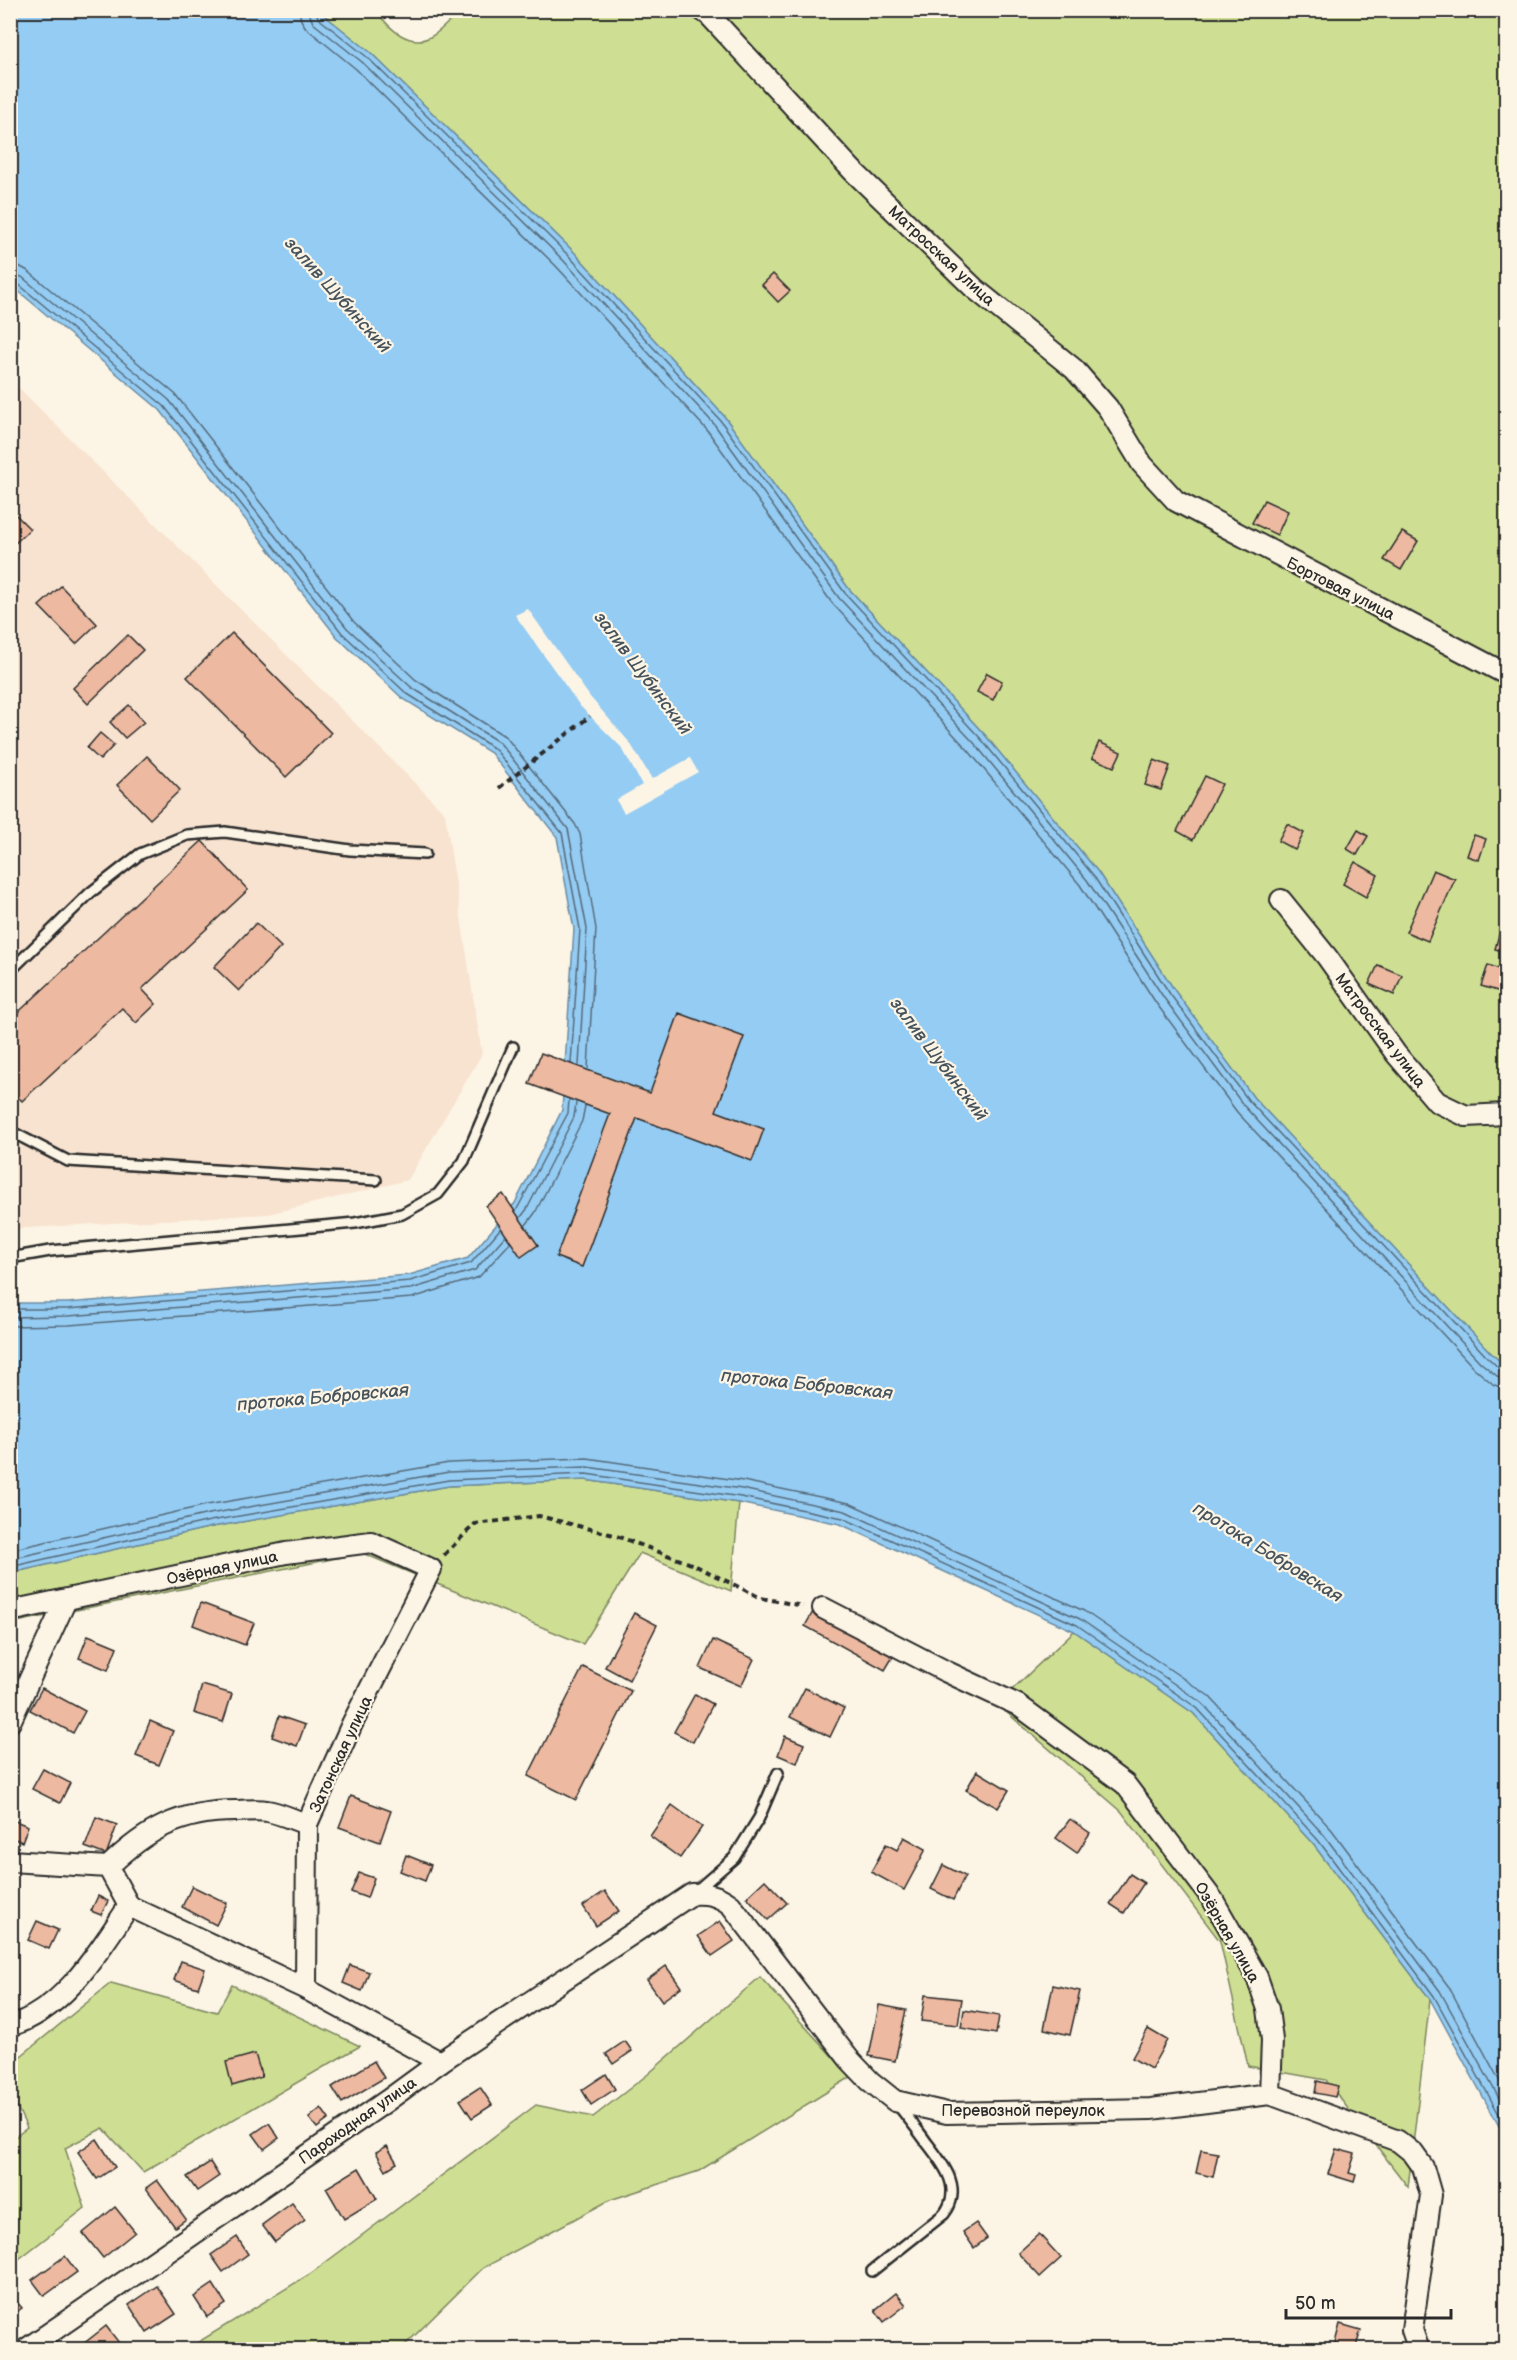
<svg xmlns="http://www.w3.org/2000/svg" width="1517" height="2360" viewBox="0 0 1517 2360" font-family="'Balsamiq Sans',sans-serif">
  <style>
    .built { fill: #f8e3d0 }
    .green { fill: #cedf93; stroke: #7c855f; stroke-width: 1.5 }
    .water { fill: #95ccf3; stroke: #6b8ca3; stroke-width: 1.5 }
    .pier { fill: #fcf5e5 }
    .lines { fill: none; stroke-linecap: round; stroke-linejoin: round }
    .shore { stroke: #556b7b; stroke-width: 1.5 }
    .building { fill: #edb9a0; stroke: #2b2b2b; stroke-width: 1.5 }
    .service-casing { stroke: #2b2b2b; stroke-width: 14 }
    .minor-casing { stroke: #2b2b2b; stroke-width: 24 }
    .path { stroke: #2b2b2b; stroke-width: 4; stroke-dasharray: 6 4.5; stroke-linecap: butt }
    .service { stroke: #fcf5e5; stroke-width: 9 }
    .minor { stroke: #fcf5e5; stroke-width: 20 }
    .labels { text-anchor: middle; stroke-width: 4.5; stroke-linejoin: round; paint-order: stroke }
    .street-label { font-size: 16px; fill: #2b2b2b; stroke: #fcf5e5 }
    .water-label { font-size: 18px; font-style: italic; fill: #46535d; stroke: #fcf5e5 }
  </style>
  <rect width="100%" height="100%" fill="#fcf5e5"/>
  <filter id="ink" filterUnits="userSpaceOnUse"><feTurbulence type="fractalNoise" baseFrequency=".0167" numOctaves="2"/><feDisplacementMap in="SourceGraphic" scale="12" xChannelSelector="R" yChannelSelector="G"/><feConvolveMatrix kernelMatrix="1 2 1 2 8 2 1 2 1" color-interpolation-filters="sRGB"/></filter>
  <g filter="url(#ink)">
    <path class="built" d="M10 379 445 813 482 1054 408 1180 269 1214 11 1229Z"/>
    <g class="green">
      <path d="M461 10 1506 11V1367L1490 1352 1254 1098 1175 991 1098 872 985 735 849 589 724 416 573 251 370 52 319 11H377C388 28 410 49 432 36 442 30 451 19 461 10Z"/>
      <path d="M585 1480 739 1503 731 1591 640 1553 583 1644 362 1553 11 1623V1573L212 1527 449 1486Z"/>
      <path d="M1074 1631 1193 1713 1313 1844 1430 1999 1408 2187 1326 2080 1248 2066 1220 1941 1121 1811 997 1704Z"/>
      <path d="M760 1977 851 2077 699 2171 610 2200 483 2268 401 2349H187L310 2274 536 2105 593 2117 647 2075Z"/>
      <path d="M111 1983 217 2012 232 1985 360 2046 143 2172 103 2128 65 2148 85 2208 11 2265V2140L27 2128 11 2094V2064Z"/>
    </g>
    <path class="water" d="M11 11H319L370 52 573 251 724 416 849 589 985 735 1098 872 1175 991 1254 1098 1490 1352 1506 1367V2139L1430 1999 1313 1844 1193 1713 1074 1631 840 1524 739 1503 585 1480 449 1486 212 1527 11 1573V1303H67L409 1275 468 1258 515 1203 562 1110 574 929 557 837 491 753 402 698 337 637 160 410 11 285Z"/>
    <path class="pier" d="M528 609 590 697 630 743 652 779 690 758 698 772 624 813 616 800 642 785 622 748 580 706 515 615Z"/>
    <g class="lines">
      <g class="shore">
        <path d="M299 10 301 20 306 28 356 69 556 266 707 430 832 603 968 750 1080 885 1156 1003 1237 1112 1474 1368 1494 1385 1506 1388"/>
        <path d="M308 10 313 23 362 62 563 260 714 424 839 598 975 744 1087 880 1164 998 1244 1106 1480 1362 1497 1376 1506 1379"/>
        <path d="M316 10 318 18 367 57 568 255 720 420 845 593 981 739 1093 875 1170 994 1249 1101 1486 1356 1501 1370 1506 1371"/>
        <path d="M10 265 19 266 28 271 175 394 354 622 416 680 506 737 575 824 580 834 596 929 588 1068"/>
        <path d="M10 274 22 277 169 400 347 628 411 687 500 743 568 829 587 929 579 1065"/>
        <path d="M10 282 17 283 164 406 342 633 406 693 495 749 562 833 580 929 571 1063"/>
        <path d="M516 1211 568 1113 569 1100"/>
        <path d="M521 1217 527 1209 574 1117 576 1103"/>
        <path d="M526 1225 535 1213 582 1121 585 1106"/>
        <path d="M10 1309H67L410 1281 471 1263 500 1229"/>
        <path d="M10 1317 68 1316 411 1289 475 1270 505 1236"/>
        <path d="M10 1326 69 1325 412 1298 479 1277 510 1243"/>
        <path d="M10 1550 207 1505 449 1463 587 1458 743 1481 849 1503 1084 1611 1209 1696 1332 1830 1449 1987 1506 2093"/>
        <path d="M10 1559 209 1514 449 1472 587 1467 742 1489 845 1511 1080 1619 1202 1703 1324 1835 1440 1991 1506 2111"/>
        <path d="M10 1567 210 1521 449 1480 586 1474 741 1497 843 1518 1077 1625 1197 1708 1318 1840 1434 1996 1506 2127"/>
      </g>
    </g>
    <g class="building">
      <path d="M773 274 790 291 778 302 762 285Z"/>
      <path d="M1264 500 1288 511 1277 535 1252 523Z"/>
      <path d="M14 513 30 529 10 548V517Z"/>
      <path d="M1402 532 1418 541 1401 570 1384 560Z"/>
      <path d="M61 586 97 624 76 644 39 606Z"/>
      <path d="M232 633 331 733 286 777 187 677Z"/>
      <path d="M128 635 143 650 88 704 73 688Z"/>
      <path d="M987 673 1002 681 993 700 977 692Z"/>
      <path d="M129 705 144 722 125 738 110 722Z"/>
      <path d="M100 733 114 745 100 760 87 748Z"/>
      <path d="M1099 742 1121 752 1114 767 1092 758Z"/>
      <path d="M147 756 180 790 150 819 117 785Z"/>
      <path d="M1154 760 1170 766 1161 790 1145 785Z"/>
      <path d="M1205 776 1222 784 1193 840 1177 831Z"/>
      <path d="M1287 824 1304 833 1295 850 1278 841Z"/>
      <path d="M1358 830 1368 836 1357 855 1347 849Z"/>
      <path d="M1474 835 1486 839 1479 860 1467 856Z"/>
      <path d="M202 841 248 890 142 989 156 1004 136 1023 122 1008 22 1101 10 1089V1020Z"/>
      <path d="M1355 862 1378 875 1366 897 1343 884Z"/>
      <path d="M1433 870 1455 879 1428 941 1406 932Z"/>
      <path d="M1506 909V952L1495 949Z"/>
      <path d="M256 923 281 947 239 991 214 967Z"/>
      <path d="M1378 965 1402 975 1394 995 1369 984Z"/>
      <path d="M1488 965 1505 971 1503 979 1506 980V986L1504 993 1481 986Z"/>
      <path d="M679 1013 744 1037 716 1111 764 1129 752 1161 637 1118 582 1267 556 1257 610 1114 529 1084 541 1053 650 1093Z"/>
      <path d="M503 1194 538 1245 521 1257 486 1206Z"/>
      <path d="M201 1603 254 1623 245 1645 193 1625Z"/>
      <path d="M814 1610 894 1655 885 1670 805 1626Z"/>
      <path d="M634 1613 657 1625 629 1680 605 1667Z"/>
      <path d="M88 1635 117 1647 108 1670 79 1658Z"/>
      <path d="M713 1640 754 1659 741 1686 700 1668Z"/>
      <path d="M583 1667 631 1691 576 1800 528 1776Z"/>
      <path d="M202 1685 232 1694 223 1722 194 1713Z"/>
      <path d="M42 1688 85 1711 73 1733 30 1710Z"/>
      <path d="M805 1688 844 1708 830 1737 790 1717Z"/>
      <path d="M695 1694 713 1704 693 1742 674 1732Z"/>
      <path d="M279 1716 305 1725 297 1746 272 1737Z"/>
      <path d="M150 1721 173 1731 159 1765 136 1756Z"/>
      <path d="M785 1736 804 1744 797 1763 778 1755Z"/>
      <path d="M43 1769 70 1783 60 1803 32 1789Z"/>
      <path d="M977 1771 1009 1790 998 1808 966 1790Z"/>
      <path d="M351 1796 391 1811 380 1842 339 1827Z"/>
      <path d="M672 1805 702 1827 680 1858 650 1836Z"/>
      <path d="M96 1817 117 1825 106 1855 85 1847Z"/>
      <path d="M10 1819 28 1826 22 1842 10 1837Z"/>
      <path d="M1070 1819 1090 1833 1077 1853 1056 1838Z"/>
      <path d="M904 1837 926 1849 904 1890 871 1872 886 1844 897 1850Z"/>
      <path d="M406 1855 431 1865 425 1881 400 1871Z"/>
      <path d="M943 1865 965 1876 953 1900 931 1889Z"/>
      <path d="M359 1873 374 1878 367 1898 351 1892Z"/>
      <path d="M1130 1874 1144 1883 1124 1913 1110 1904Z"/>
      <path d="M765 1880 787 1903 768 1920 747 1897Z"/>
      <path d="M192 1886 227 1903 216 1925 182 1907Z"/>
      <path d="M605 1891 619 1911 596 1926 583 1906Z"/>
      <path d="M98 1896 108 1901 101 1915 91 1911Z"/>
      <path d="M37 1921 58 1930 49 1949 28 1940Z"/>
      <path d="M720 1921 734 1941 712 1956 698 1936Z"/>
      <path d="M181 1961 205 1969 198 1988 174 1980Z"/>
      <path d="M350 1965 369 1972 362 1991 343 1983Z"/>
      <path d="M666 1966 681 1987 662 2001 647 1980Z"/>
      <path d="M1053 1985 1080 1991 1070 2035 1044 2029Z"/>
      <path d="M925 1995 962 1999 958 2025 921 2021Z"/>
      <path d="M879 2005 906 2010 895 2061 869 2056Z"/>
      <path d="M964 2010 999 2016 996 2034 961 2028Z"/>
      <path d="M1148 2029 1167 2040 1151 2069 1132 2058Z"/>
      <path d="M625 2041 632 2051 613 2064 606 2054Z"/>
      <path d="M255 2054 262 2077 232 2086 226 2062Z"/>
      <path d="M374 2061 384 2078 342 2103 332 2087Z"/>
      <path d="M606 2074 615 2089 591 2105 582 2090Z"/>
      <path d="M1317 2081 1338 2086 1335 2097 1315 2093Z"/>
      <path d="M480 2087 492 2105 472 2118 460 2100Z"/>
      <path d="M321 2108 329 2119 317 2128 309 2118Z"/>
      <path d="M269 2123 279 2138 264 2149 253 2134Z"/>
      <path d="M97 2139 115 2167 97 2179 78 2152Z"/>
      <path d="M387 2146 397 2163 386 2170 376 2152Z"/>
      <path d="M1336 2149 1355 2154 1349 2173 1356 2175 1354 2182 1328 2174Z"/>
      <path d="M1201 2150 1218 2153 1213 2177 1196 2173Z"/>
      <path d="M210 2162 219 2176 197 2191 187 2177Z"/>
      <path d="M359 2168 377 2199 344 2219 326 2188Z"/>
      <path d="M157 2180 186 2219 175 2227 146 2188Z"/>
      <path d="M292 2203 305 2220 275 2242 262 2225Z"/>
      <path d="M115 2207 135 2232 103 2258 83 2233Z"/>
      <path d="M976 2223 987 2238 974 2248 963 2232Z"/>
      <path d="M1039 2234 1061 2258 1040 2277 1018 2253Z"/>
      <path d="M237 2237 248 2254 223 2272 211 2255Z"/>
      <path d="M65 2256 77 2272 44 2296 32 2280Z"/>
      <path d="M213 2284 226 2304 207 2317 194 2297Z"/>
      <path d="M157 2286 176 2314 147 2333 129 2305Z"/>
      <path d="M896 2293 906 2305 884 2322 875 2310Z"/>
      <path d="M10 2294 22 2308 10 2317Z"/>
      <path d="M1340 2324 1361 2330 1355 2350H1333Z"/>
      <path d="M106 2326 123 2348 120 2350H85L82 2345Z"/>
    </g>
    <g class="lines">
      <defs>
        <g id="service">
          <path d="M10 971 90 893 140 854 187 835 225 832 350 850 425 854"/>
          <path d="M10 1131 68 1161 376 1180"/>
          <path d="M10 1258 50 1251 355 1223 402 1214 438 1194 464 1161 513 1047"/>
          <path d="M696 1891 734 1858 759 1818 778 1773"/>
          <path d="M872 2271 944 2214C964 2188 943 2164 927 2143 918 2130 908 2118 898 2105"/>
        </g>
        <g id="minor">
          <path d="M702 10 710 16 852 170 974 288 1074 369 1108 408 1142 464 1176 501 1506 674"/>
          <path d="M1281 900 1327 957 1396 1054 1437 1102 1466 1116 1506 1114"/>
          <path d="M823 1608 945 1671 1018 1705 1125 1784 1213 1900 1257 1977 1268 2009 1272 2040 1270 2094 1398 2141 1413 2153 1423 2167 1431 2195 1412 2330 1419 2350"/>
          <path d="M10 1611 286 1553 371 1542 431 1569 352 1724 307 1824 306 1989"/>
          <path d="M10 1722 66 1600"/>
          <path d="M10 1861 108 1867 129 1906"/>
          <path d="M108 1867C146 1830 180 1811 235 1811 245 1811 257 1809 267 1811 280 1813 294 1820 307 1824"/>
          <path d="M10 2026C66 2009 99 1950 129 1906L306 1989 440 2062"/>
          <path d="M25 2350 388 2100 440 2062 692 1894C708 1893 718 1895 731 1905L849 2059 870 2081 895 2101 947 2113 1151 2109 1270 2094"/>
        </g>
      </defs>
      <use href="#service" class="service-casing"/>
      <use href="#minor" class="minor-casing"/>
      <g class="path">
        <path d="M499 788 590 716"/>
        <path d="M444 1555 475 1524 539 1516 614 1535 694 1565 761 1598 803 1606"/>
      </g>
      <use href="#service" class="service"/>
      <use href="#minor" class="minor"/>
    </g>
  </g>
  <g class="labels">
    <g class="street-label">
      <text transform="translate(942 255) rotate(43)" y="6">Матросская улица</text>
      <text transform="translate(1341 588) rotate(27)" y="6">Бортовая улица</text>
      <text transform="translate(1381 1030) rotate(53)" y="6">Матросская улица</text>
      <text transform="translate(222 1567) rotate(-12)" y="6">Озёрная улица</text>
      <text transform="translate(340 1754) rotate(-65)" y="6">Затонская улица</text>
      <text transform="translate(1228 1932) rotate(60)" y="6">Озёрная улица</text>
      <text x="1023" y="2116">Перевозной переулок</text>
      <text transform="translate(357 2120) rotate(-35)" y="6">Пароходная улица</text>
    </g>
    <g class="water-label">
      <text transform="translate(338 295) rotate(48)" y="6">залив Шубинский</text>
      <text transform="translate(643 673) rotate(53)" y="6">залив Шубинский</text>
      <text transform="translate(939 1059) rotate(53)" y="6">залив Шубинский</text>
      <text transform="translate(807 1384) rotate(6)" y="6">протока Бобровская</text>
      <text transform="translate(323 1397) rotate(-5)" y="6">протока Бобровская</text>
      <text transform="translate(1268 1552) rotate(32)" y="6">протока Бобровская</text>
    </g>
  </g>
  <rect width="1517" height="2360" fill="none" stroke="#fcf5e5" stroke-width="36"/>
  <rect x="18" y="18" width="1481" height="2324" fill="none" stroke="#2b2b2b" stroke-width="2" filter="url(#ink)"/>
  <path d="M1286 2309v9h165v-9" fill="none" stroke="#2b2b2b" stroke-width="3"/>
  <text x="1295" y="2309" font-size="18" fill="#2b2b2b" stroke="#fcf5e5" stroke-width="4.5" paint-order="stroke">50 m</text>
</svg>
